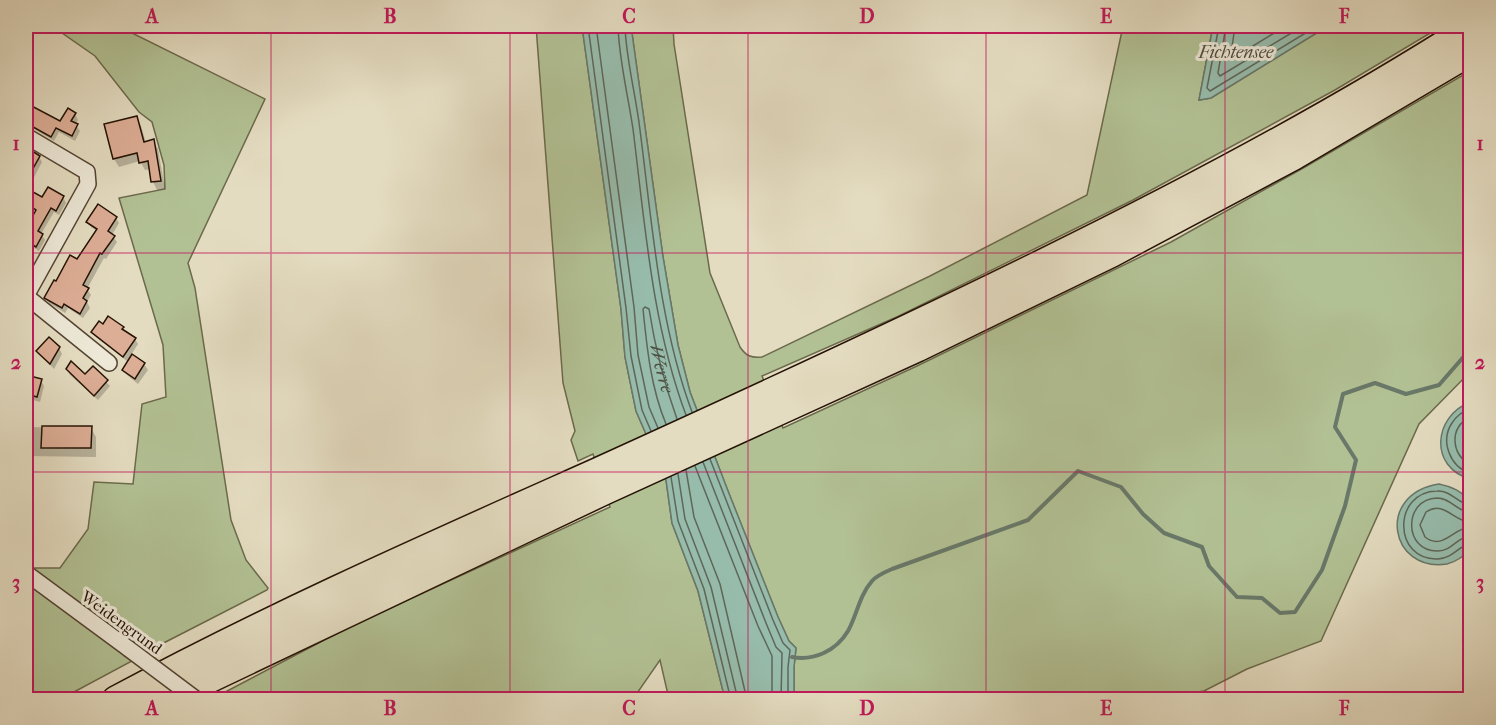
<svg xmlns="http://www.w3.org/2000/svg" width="1496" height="725" viewBox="0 0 1496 725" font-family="'IM FELL French Canon',serif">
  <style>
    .green { fill: #b2c194; stroke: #6b6a4c; stroke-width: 1.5 }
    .water { fill: #97bcac; stroke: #697869; stroke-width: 1.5 }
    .shadow { fill: #0003 }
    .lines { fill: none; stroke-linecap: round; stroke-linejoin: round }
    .shore { stroke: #5e6758; stroke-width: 1.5 }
    .stream { stroke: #697869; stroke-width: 4 }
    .building { fill: #ddae96; stroke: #241204; stroke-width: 1.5 }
    .minor-casing { stroke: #544433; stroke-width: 18 }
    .motorway-casing { stroke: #241204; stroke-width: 30 }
    .minor { stroke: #ede8d7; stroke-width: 15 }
    .motorway { stroke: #e4dcc1; stroke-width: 27 }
    .minor-bridge-casing { stroke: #544433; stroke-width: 18; stroke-linecap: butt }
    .minor-bridge { stroke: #ede8d7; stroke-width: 15 }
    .grid { fill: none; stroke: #c2185b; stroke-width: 1.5; stroke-opacity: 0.55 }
    .labels { text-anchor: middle; stroke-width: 6; stroke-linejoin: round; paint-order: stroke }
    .street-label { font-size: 16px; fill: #241204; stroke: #ede8d7 }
    .water-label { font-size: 18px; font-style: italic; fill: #4c4e3f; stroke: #ede8d7 }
    .neatline { fill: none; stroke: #c2185b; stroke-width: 2 }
    .grid-label { font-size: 20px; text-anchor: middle; font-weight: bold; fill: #c2185b }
  </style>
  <rect width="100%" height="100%" fill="#e4dcc1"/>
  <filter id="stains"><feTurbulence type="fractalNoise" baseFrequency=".00333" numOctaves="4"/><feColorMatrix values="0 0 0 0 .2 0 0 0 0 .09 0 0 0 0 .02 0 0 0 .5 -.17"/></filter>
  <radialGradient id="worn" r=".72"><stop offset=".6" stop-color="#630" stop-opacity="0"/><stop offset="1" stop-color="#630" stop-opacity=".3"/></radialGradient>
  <g class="green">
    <path d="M52 26H118L265 99 188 263 195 288 231 520 246 560 268 588 267 590 146 652 32 568H60L88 529 94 482 133 484 142 404 166 397 163 345 119 198 165 189 164 165 152 122 139 112 95 56Z"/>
    <path d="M536 26H582L621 309 625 357 636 411 666 480 672 523 698 591 725 699H669L660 660 633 699 210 700 349 627 610 507 593 454 578 461 571 440 575 431 563 383Z"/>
    <path d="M631 26H673L674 44 710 273 740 347C746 356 751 358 762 357L930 276 1087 195 1123 26H1213L1199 100 1211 98 1328 26H1442L1335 90 1133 200 899 316 762 376 783 428 917 366 1171 242 1305 167 1470 71V372L1419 424 1321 641 1247 669 1204 691 1154 699H794V667L796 648 789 641 778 617 728 491 690 392 678 345 663 257Z"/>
    <path d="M26 580 132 661 61 699H26Z"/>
  </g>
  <g class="water">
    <path d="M582 26H631L663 257 678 345 690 392 728 491 778 617 789 641 796 648 794 667V699H725L698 591 672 523 666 480 636 411 625 357 621 309Z"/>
    <path d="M1213 26H1328L1211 98 1199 100Z"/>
    <path d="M1470 402V479C1429 467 1433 417 1470 402Z"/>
    <path d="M1439 484C1452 487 1463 491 1470 503 1471 514 1474 540 1469 548 1466 556 1455 562 1447 564 1390 573 1375 494 1439 484Z"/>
  </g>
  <g class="shadow">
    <path d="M26 105 60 123 75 114 78 120 75 124 80 131 75 141 59 132 54 141 26 124Z"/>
    <path d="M137 118 141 126 146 143 153 141 158 149 165 189 157 190 153 182 151 169 145 170 140 161 119 167 114 159Z"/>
    <path d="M26 149 39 157 42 162 29 187 26 185Z"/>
    <path d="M26 189 43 199 63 197 66 203 59 215 54 212 41 234 45 240 39 251 34 248 26 263V233L36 212 26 205Z"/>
    <path d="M116 218 119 223 112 235 117 242 106 259 104 258 87 289 91 295 87 302 90 308 83 318 68 308 65 313 49 303 46 298 78 261 97 231 91 227 88 222Z"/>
    <path d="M103 326 123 328 126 334 135 339 138 344 131 355 144 364 148 370 138 384 127 375 123 370 128 362 96 337 93 332Z"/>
    <path d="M59 348 62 354 54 369 38 352Z"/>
    <path d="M93 368 110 386 98 400 70 375 68 370 86 376Z"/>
    <path d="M26 377 41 381 44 386 40 402 26 398Z"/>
    <path d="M26 427 91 428 96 437V457L26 456Z"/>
  </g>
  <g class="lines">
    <g class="shore">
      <path d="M588 26 626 308 631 356 642 410 651 431"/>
      <path d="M596 26 634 307 638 355 649 407 658 428"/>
      <path d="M618 26C619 60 628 95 633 129 645 225 652 324 686 415"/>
      <path d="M625 26C626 60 636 95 640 130 652 222 659 324 692 412"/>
      <path d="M1219 26 1207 88 1210 91 1317 26"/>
      <path d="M1226 26 1218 73 1220 76 1303 26"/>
      <path d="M1235 26 1231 54 1233 58 1286 26"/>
      <path d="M1470 408C1463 412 1457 415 1452 423 1440 441 1450 467 1470 473"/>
      <path d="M1470 417C1449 428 1451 453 1470 465"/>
      <path id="s1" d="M666 424C651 388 647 349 643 309L645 307 649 309C655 347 664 383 677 419"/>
      <path d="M710 459 773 620 783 643 790 650 788 667V700"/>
      <path d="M703 462 766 623 776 647 782 653 781 700"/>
      <path d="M695 466 758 626 772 656V700"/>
      <path d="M686 470 694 517 720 584 747 700"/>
      <path d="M678 474 685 519 711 587 738 700"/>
      <path d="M671 477 678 521 704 589 731 700"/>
      <path d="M1470 505C1458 504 1451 490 1437 491 1392 492 1393 561 1438 559 1454 558 1459 545 1470 544"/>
      <path d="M1470 512C1457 512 1451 498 1437 498 1403 499 1403 552 1438 551 1452 551 1457 537 1470 536"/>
      <path d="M1470 522C1453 521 1444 500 1426 512L1420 525 1425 537C1443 551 1453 528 1470 527"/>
    </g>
    <path class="stream" d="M792 657C814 661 836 651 848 631 857 615 859 596 872 581 876 576 885 572 892 569L1028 520 1078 471 1121 487 1143 514 1164 533 1202 547 1209 566 1237 597 1262 598 1280 613 1295 612 1322 570 1345 506 1356 460 1335 427 1343 394 1375 383 1406 394 1439 385 1466 354 1470 333"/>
  </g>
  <g class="building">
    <path d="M26 103 60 121 68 108 76 113 71 121 78 124 72 136 56 128 51 137 26 123Z"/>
    <path d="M137 116 144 142 154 139 161 181 151 182 148 161 139 163 137 153 113 159 104 124Z"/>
    <path d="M26 147 40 156 26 181Z"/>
    <path d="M48 187 64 196 56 211 51 208 38 231 43 234 36 247 26 241V228L36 210 26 203V188L42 197Z"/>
    <path d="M98 204 117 217 108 231 115 236 102 254 100 253 83 285 89 288 83 298 87 301 80 314 64 304 62 308 44 298 54 280 56 281 70 255 77 259 97 229 86 222Z"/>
    <path d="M108 316 124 327 122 329 136 338 123 357 91 332 99 321 103 324Z"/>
    <path d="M49 337 60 347 50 364 36 351Z"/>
    <path d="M132 354 145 363 135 379 122 370Z"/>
    <path d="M71 361 85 374 93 366 108 380 94 396 66 369Z"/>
    <path d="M26 375 42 379 37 397 26 394Z"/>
    <path d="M42 426H92L91 448H41Z"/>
  </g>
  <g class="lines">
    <defs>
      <g id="minor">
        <path d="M26 136 87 172 88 184 26 296"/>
        <path d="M26 296 109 363"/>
        <path d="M26 573 129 649"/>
      </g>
      <g id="motorway">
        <path d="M116 700C272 616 436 544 597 472 747 404 897 335 1045 262 1190 191 1334 115 1470 28"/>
        <path d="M165 700 604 491 917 348 1112 253 1292 157 1470 52"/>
      </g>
    </defs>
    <use href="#minor" class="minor-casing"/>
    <use href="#motorway" class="motorway-casing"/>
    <use href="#minor" class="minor"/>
    <use href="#motorway" class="motorway"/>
    <defs>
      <path id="minor-bridge" d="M129 649 197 700"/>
    </defs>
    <use href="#minor-bridge" class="minor-bridge-casing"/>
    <use href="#minor-bridge" class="minor-bridge"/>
  </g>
  <path class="grid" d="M271 26V700M510 26V700M748 26V700M986 26V700M1225 26V700M26 253H1470M26 472H1470"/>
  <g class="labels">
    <g class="street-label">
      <text transform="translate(122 622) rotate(36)" y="6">Weidengrund</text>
    </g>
    <g class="water-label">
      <text x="1236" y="58">Fichtensee</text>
      <text dy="6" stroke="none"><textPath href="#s1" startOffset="186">Werre</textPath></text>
    </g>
  </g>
  <rect width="1496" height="725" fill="none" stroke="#e4dcc1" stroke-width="66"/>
  <rect x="33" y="33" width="1430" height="659" class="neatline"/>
  <g class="grid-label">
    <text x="152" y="23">A</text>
    <text x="390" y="23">B</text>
    <text x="629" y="23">C</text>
    <text x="867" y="23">D</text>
    <text x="1106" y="23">E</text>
    <text x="1344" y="23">F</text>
    <text x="16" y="150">1</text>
    <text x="1480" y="150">1</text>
    <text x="16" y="369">2</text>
    <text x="1480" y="369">2</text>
    <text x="16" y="589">3</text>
    <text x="1480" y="589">3</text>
    <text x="152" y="715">A</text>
    <text x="390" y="715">B</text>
    <text x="629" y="715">C</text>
    <text x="867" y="715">D</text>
    <text x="1106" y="715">E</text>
    <text x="1344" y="715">F</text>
  </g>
  <rect width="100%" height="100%" filter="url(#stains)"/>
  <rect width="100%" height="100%" fill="url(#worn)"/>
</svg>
